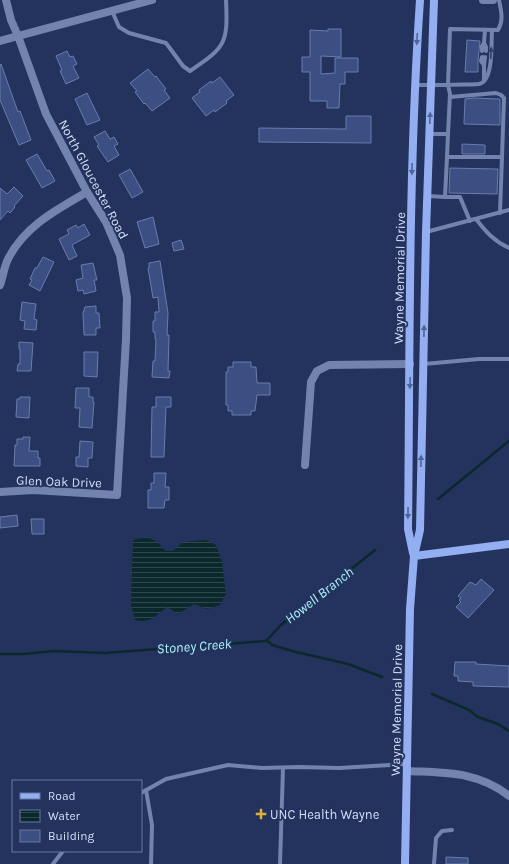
<svg xmlns="http://www.w3.org/2000/svg" width="509" height="864" viewBox="0 0 509 864" font-family="Karla,sans-serif">
  <style>
    .water { fill: url(#water-rules) }
    .lines { fill: none; stroke-linecap: round; stroke-linejoin: round }
    .stream { stroke: #0b292c; stroke-width: 2.5 }
    .building { fill: #3c4f82; stroke: #697cac }
    .lane { stroke: #7283ad; stroke-width: 4 }
    .street { stroke: #7283ad; stroke-width: 8 }
    .secondary { stroke: #93aef1; stroke-width: 8 }
    .oneway { fill: #506498 }
    .oneway2 { fill: #2f3f69 }
    .poi-dot { fill: #dfb034; stroke: #23335d; stroke-width: 1.5 }
    .labels { text-anchor: middle; stroke-width: 3.5; stroke-linejoin: round; paint-order: stroke }
    .street-label { font-size: 13px; fill: #d4dffa; stroke: #23335d }
    .poi-label { font-size: 13px; fill: #d4dffa; stroke: #23335d; text-anchor: start }
    .water-label { font-size: 14px; font-style: italic; fill: #acf2fc; stroke: #23335d }
  </style>
  <defs>
    <pattern id="water-rules" width="6" height="5" patternUnits="userSpaceOnUse"><rect width="6" height="5" fill="#0b292c"/><path d="M0 2.5h6" fill="none" stroke="#2e484c"/></pattern>
  </defs>
  <rect width="100%" height="100%" fill="#23335d"/>
  <path class="water" d="M147 537 157 542 166 551H173L183 542 206 540 216 545 222 562 226 594 220 605 207 609 194 604 178 614 167 607C157 615 150 624 135 620L131 605 133 540Z"/>
  <g class="lines">
    <g class="stream">
      <path d="M438 499 509 441"/>
      <path d="M266 641 281 625 375 550"/>
      <path d="M0 654H24L53 651 104 653 266 641 269 642 272 645 292 651 348 664 382 677"/>
      <path d="M432 694 469 710 478 717 498 724 509 731"/>
    </g>
  </g>
  <g class="building">
    <path d="M328 29H341V57L321 56V74L335 73V58H358V72H345V84H340L339 108H327V101H310V72H302V57H310V30L328 31Z"/>
    <path d="M467 40 480 41 478 60V72H465Z"/>
    <path d="M67 51 70 57 73 56 77 64 73 66 79 78 66 84 60 71 62 70 56 56Z"/>
    <path d="M1 64 18 112 20 111 31 140 19 145 0 100V65Z"/>
    <path d="M148 69 155 77 156 76 166 89 164 90 170 98 152 111 145 103 144 104 135 92 137 91 130 83Z"/>
    <path d="M220 77 234 95 226 101 227 103 215 112 214 110 206 116 192 98 200 92 199 90 211 81 212 83Z"/>
    <path d="M87 93 100 120 87 125 75 99Z"/>
    <path d="M474 98 500 99V125L464 124 465 99Z"/>
    <path d="M346 116H371V143L259 142V128L346 129Z"/>
    <path d="M105 131 110 139 114 137 118 144 114 146 119 155 108 162 97 146 99 145 94 137Z"/>
    <path d="M462 144 485 145V154H462Z"/>
    <path d="M37 154 47 171 49 170 55 181 42 188 26 160Z"/>
    <path d="M450 168 498 169 497 194 449 193Z"/>
    <path d="M130 169 143 192 132 198 119 175Z"/>
    <path d="M14 187 23 196 14 206 15 207 10 213 8 211 0 220V188L7 194Z"/>
    <path d="M153 217 159 244 145 248 137 222Z"/>
    <path d="M84 224 90 235 72 245 77 256 69 260 59 239 69 234 67 230 76 225 78 228Z"/>
    <path d="M181 240 184 249 174 251 172 243Z"/>
    <path d="M43 257 54 262 40 291 29 285 32 280 30 279 35 268H37Z"/>
    <path d="M160 261 168 313 167 335H169L168 371H170L169 378 152 377 153 361H155L156 339H155V332H153V321H155V312H159L158 297 153 298 148 268H149V263Z"/>
    <path d="M93 263 97 280H94L96 291 84 294 83 290 78 291 76 280 83 278 81 265Z"/>
    <path d="M22 302 36 304 34 319 37 320 36 330 24 329 25 321 20 320Z"/>
    <path d="M96 306V313H99L100 328H96V335H84L83 313 85 307Z"/>
    <path d="M19 342 33 343 31 371H17L18 364H20V349H19Z"/>
    <path d="M84 352H98L97 377 84 376Z"/>
    <path d="M233 362H251V367H256L257 383H270V395H257L255 411H251V415H232V411H228V405H226V372H228V367H233Z"/>
    <path d="M76 388H89V397H93V402H94L92 428 79 427 80 408H75Z"/>
    <path d="M20 397H30L29 418 16 417 17 399H20Z"/>
    <path d="M156 397H171V407H166L164 457H151L152 407H156Z"/>
    <path d="M23 437H30L29 451H38V458H40V466H14L15 445H17V439H23Z"/>
    <path d="M80 441 93 442 92 458H88V467L76 466V457H79Z"/>
    <path d="M154 473H166L165 487H169V500H165L164 508H148V490H151V483H154Z"/>
    <path d="M17 515 18 526 0 528V517Z"/>
    <path d="M31 519H44V534H32Z"/>
    <path d="M481 579 494 590 468 618 456 607 461 602 459 600 461 598 458 596 470 582 476 585Z"/>
    <path d="M455 662H476V664L509 666V687L473 686V682L458 681V676H454Z"/>
    <path d="M446 857 468 858V864H446Z"/>
  </g>
  <g class="lines">
    <g class="lane">
      <path d="M112 11 119 27 129 33 166 43 183 66 190 71C226 47 228 43 226 0"/>
      <path d="M485 30 484 43 486 47V51"/>
      <path d="M482 51V46L484 43"/>
      <path d="M482 57 481 61 484 65"/>
      <path d="M484 81V65L485 57"/>
      <path d="M416 85H448L450 29 498 30C504 20 501 11 499 0"/>
      <path d="M450 97 496 93 501 95 504 98 502 157"/>
      <path d="M429 134H448L450 94 448 85C458 84 469 85 479 84 494 81 491 43 492 30"/>
      <path d="M448 134 447 157H502L500 213"/>
      <path d="M447 157 445 197H460L470 221"/>
      <path d="M428 196 445 197"/>
      <path d="M476 219C486 232 494 241 509 248"/>
      <path d="M426 232 509 210"/>
      <path d="M424 364 479 359H509"/>
      <path d="M146 790 152 825 151 864"/>
      <path d="M141 793 166 779 228 765 262 768 299 767 339 768 407 764"/>
      <path d="M53 864 63 851"/>
      <path d="M280 864 283 768"/>
      <path d="M434 864 436 838 442 831 452 830"/>
    </g>
    <g class="street">
      <path d="M483 0H493"/>
      <path d="M0 41 152 0"/>
      <path d="M0 285C3 277 4 267 8 259 25 226 56 210 87 192"/>
      <path d="M305 465 311 382 317 371 329 365 410 364"/>
      <path d="M0 492 33 490 117 495 126 339 127 298 120 255 106 222 87 192 46 114 18 36 11 20 6 0"/>
      <path d="M407 771C445 773 478 771 509 796"/>
    </g>
    <g class="secondary">
      <path d="M413 553 408 529C410 353 408 176 420 0"/>
      <path d="M414 556 509 544"/>
      <path d="M405 864 410 609 414 556 420 530 426 232 434 0"/>
    </g>
  </g>
  <defs><path id="oneway-solid" d="M-6-.8H1V-3.2L6.5 0L1 3.2V.8H-6Z"/></defs>
  <g class="oneway">
    <use href="#oneway-solid" transform="translate(417 39) rotate(93)"/>
    <use href="#oneway-solid" transform="translate(430 118) rotate(-88)"/>
    <use href="#oneway-solid" transform="translate(412 169) rotate(91)"/>
    <use href="#oneway-solid" transform="translate(424 331) rotate(-89)"/>
    <use href="#oneway-solid" transform="translate(410 383) rotate(91)"/>
    <use href="#oneway-solid" transform="translate(421 461) rotate(-89)"/>
    <use href="#oneway-solid" transform="translate(408 513) rotate(91)"/>
  </g>
  <use class="oneway2" href="#oneway-solid" transform="translate(491 53) rotate(-87)"/>
  <path class="poi-dot" d="M259 808h4v4h4v4h-4v4h-4v-4h-4v-4h4z"/>
  <g class="labels">
    <g class="street-label">
      <text transform="translate(94 179) rotate(62)" y="5">North Gloucester Road</text>
      <text transform="translate(399 278) rotate(-89)" y="5">Wayne Memorial Drive</text>
      <text transform="translate(59 481) rotate(2)" y="5">Glen Oak Drive</text>
      <text transform="translate(396 710) rotate(-89)" y="5">Wayne Memorial Drive</text>
    </g>
    <g class="poi-label">
      <text x="270" y="819">UNC Health Wayne</text>
    </g>
    <g class="water-label">
      <text transform="translate(319 595) rotate(-38)" y="5">Howell Branch</text>
      <text transform="translate(194 646) rotate(-4)" y="5">Stoney Creek</text>
    </g>
  </g>
  <rect x="12" y="780" width="130" height="72" fill="#23335d" stroke="#6a789c"/>
  <rect x="20" y="793" width="20" height="6" fill="#93aef1" stroke="#6a789c"/>
  <text x="48" y="800" font-size="12" fill="#d4dffa">Road</text>
  <rect x="20" y="810" width="20" height="12" fill="url(#water-rules)" stroke="#6a789c"/>
  <text x="48" y="820" font-size="12" fill="#d4dffa">Water</text>
  <rect x="20" y="830" width="20" height="12" fill="#3c4f82" stroke="#6a789c"/>
  <text x="48" y="840" font-size="12" fill="#d4dffa">Building</text>
</svg>
